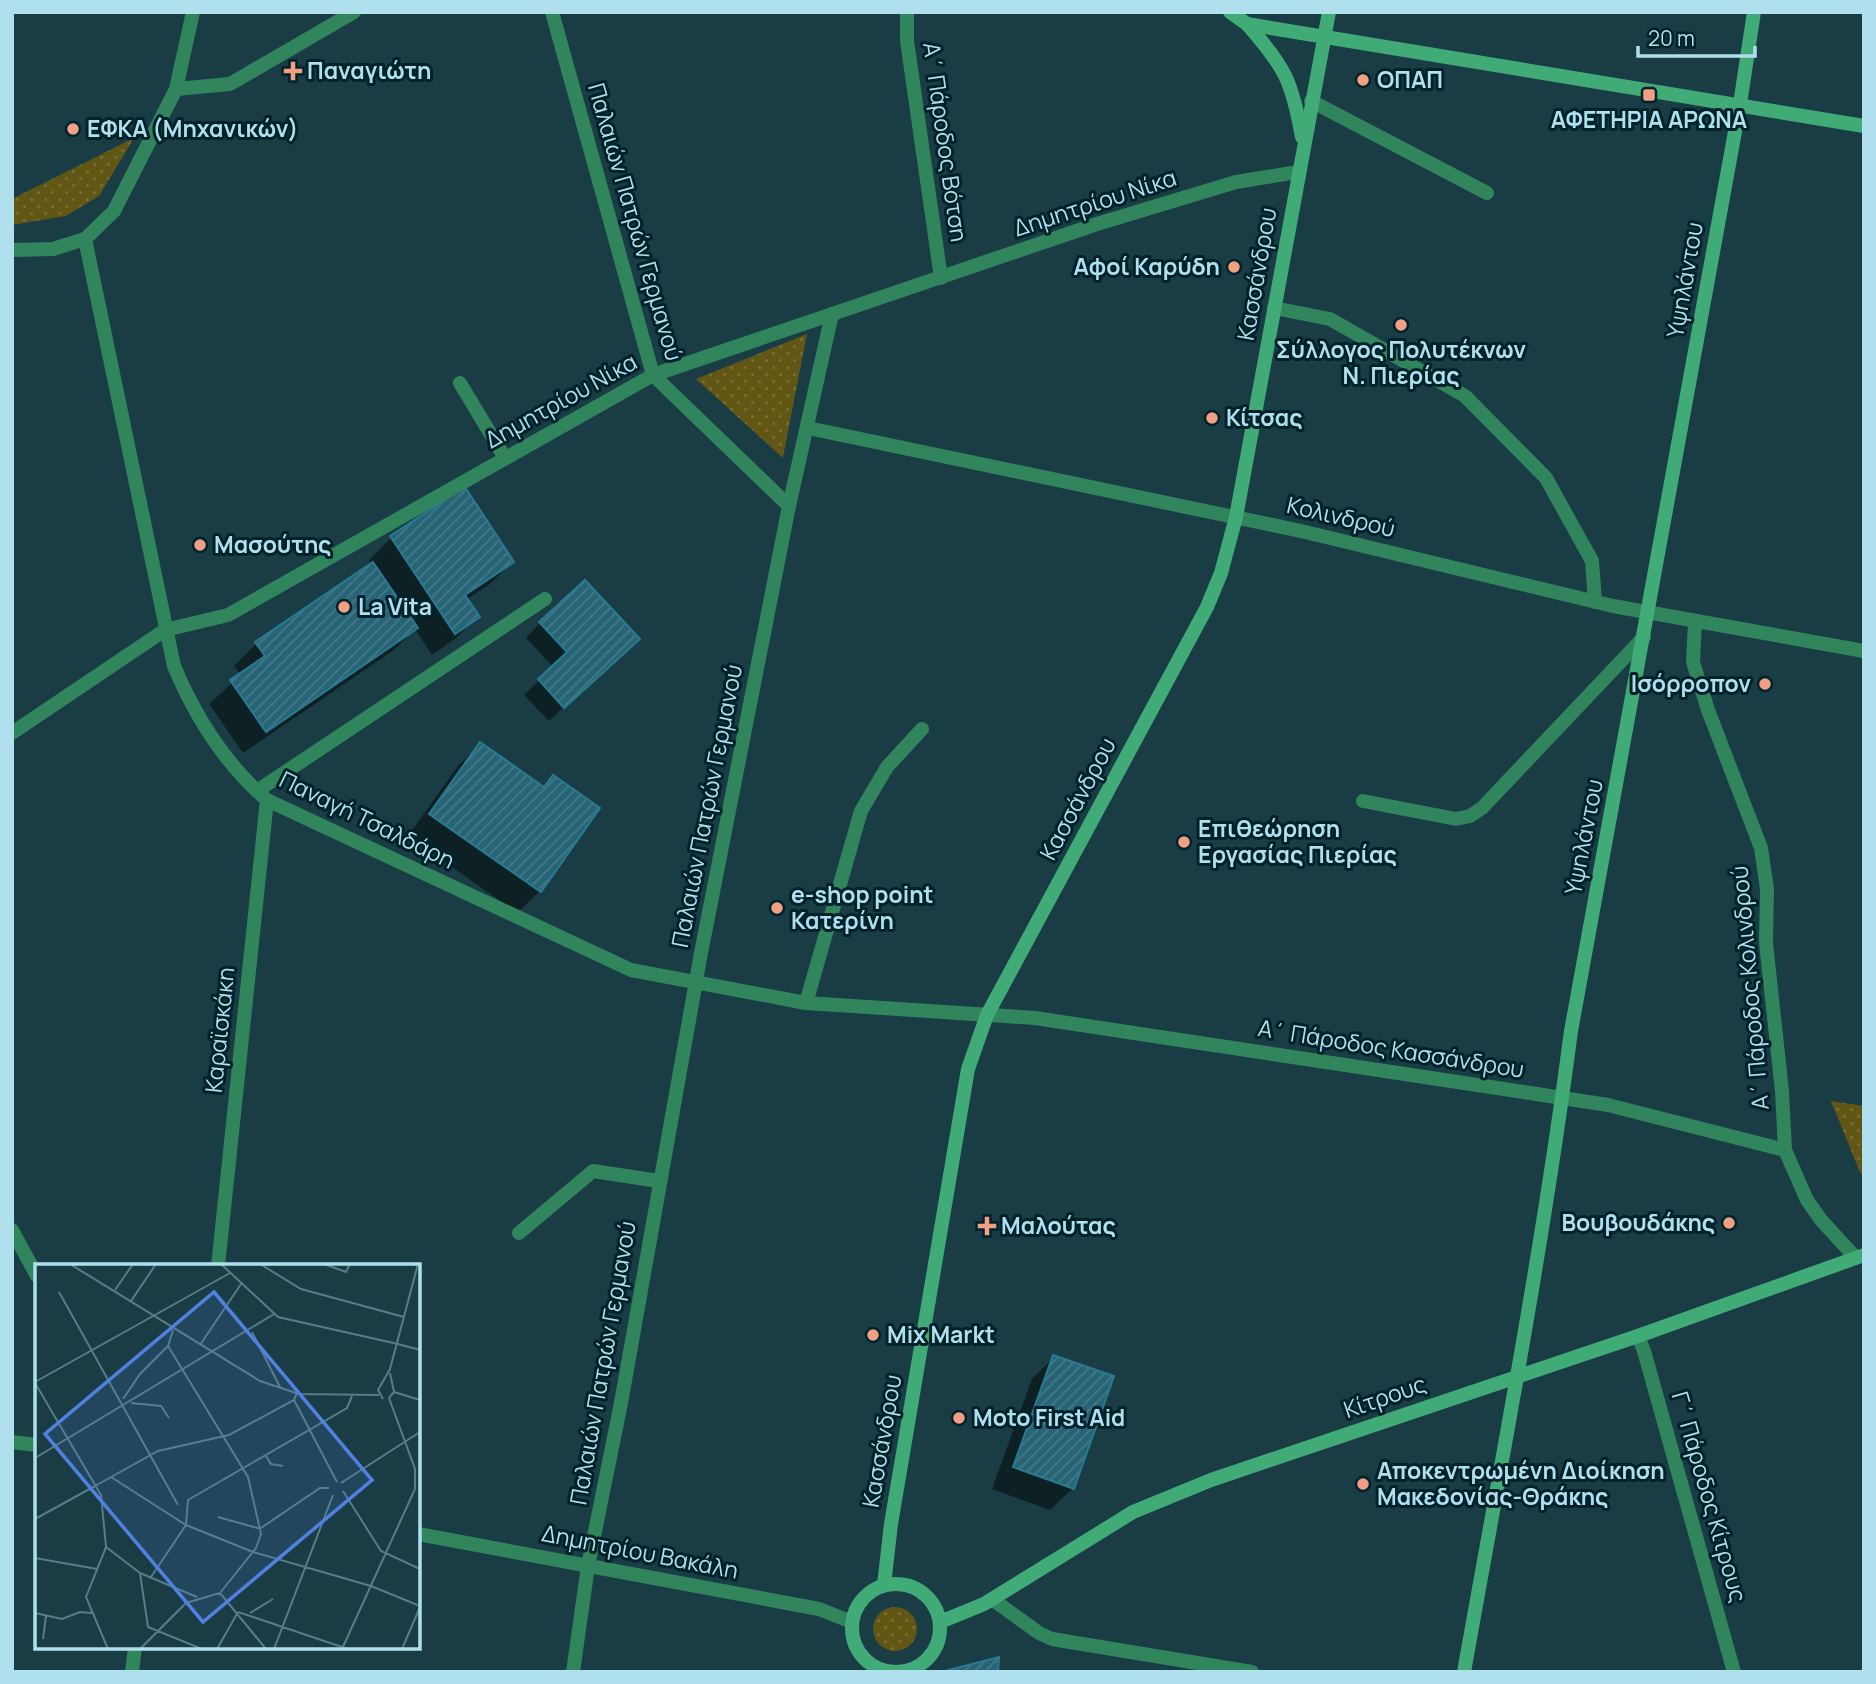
<svg xmlns="http://www.w3.org/2000/svg" width="1876" height="1684" viewBox="0 0 1876 1684" font-family="Manrope,sans-serif">
  <style>
    .park { fill: url(#park-dots) }
    .shadow { fill: #0007 }
    .building { fill: url(#building-hatch); stroke: #287b91; stroke-width: 2 }
    .lines { fill: none; stroke-linecap: round; stroke-linejoin: round }
    .lane { stroke: #31855c; stroke-width: 14 }
    .street { stroke: #31855c; stroke-width: 14 }
    .secondary { stroke: #41ab78; stroke-width: 14 }
    .poi-dot { fill: #f39f83; stroke: #00222b; stroke-width: 2.5 }
    .labels { text-anchor: middle; stroke-width: 6; stroke-linejoin: round; paint-order: stroke }
    .poi-label { font-size: 23px; font-weight: bold; fill: #b0dfee; stroke: #00222b; text-anchor: start }
    .street-label { font-size: 23px; fill: #b0dfee; stroke: #00222b }
    .inset-road { fill: none; stroke: #567d89; stroke-width: 2 }
    .view { fill: #5081e0; fill-opacity: 0.15; stroke: #5081e0; stroke-width: 3.5 }
    .inset-edge { fill: none; stroke: #b0dfee; stroke-width: 3.5 }
  </style>
  <defs>
    <pattern id="park-dots" width="8" height="8" patternUnits="userSpaceOnUse" patternTransform="scale(1.75)"><rect width="8" height="8" fill="#615613"/><path d="M2 2h.1M6 6h.1" fill="none" stroke="#756e36" stroke-width="1.8" stroke-linecap="round"/></pattern>
    <pattern id="building-hatch" width="6" height="6" patternUnits="userSpaceOnUse" patternTransform="scale(1.75)"><rect width="6" height="6" fill="#276475"/><path d="M-1 1l2-2M0 6l6-6M5 7l2-2" fill="none" stroke="#447a89"/></pattern>
  </defs>
  <rect width="100%" height="100%" fill="#1a3c45"/>
  <g class="park">
    <path d="M134 138 99 196 66 216 12 225V199Z"/>
    <path d="M807 334 783 457V458L696 379Z"/>
    <path d="M1831 1101 1864 1106V1177L1859 1170Z"/>
    <circle cx="895" cy="1629" r="22"/>
  </g>
  <g class="shadow">
    <path d="M391 538 512 562 490 584 466 600 477 617 455 639 432 655 415 629 394 650 243 753 209 704 241 675 234 666 256 644 372 565 369 560Z"/>
    <path d="M540 623 623 653 549 721 524 695 553 667 526 638Z"/>
    <path d="M480 744 542 788 553 777 597 809 540 891 517 913 408 836 458 766Z"/>
    <path d="M1054 1357 1073 1488 1050 1510 992 1489 1032 1379Z"/>
  </g>
  <g class="building">
    <path d="M465 487 514 562 465 595 480 617 455 634 390 536Z"/>
    <path d="M373 562 418 628 266 732 230 680 265 656 255 642Z"/>
    <path d="M585 580 640 639 564 708 538 679 567 652 539 622Z"/>
    <path d="M480 742 544 787 553 775 600 808 541 892 429 814Z"/>
    <path d="M1053 1355 1114 1376 1074 1489 1013 1467Z"/>
    <path d="M999 1657 998 1672H941Z"/>
  </g>
  <g class="lines">
    <g class="lane">
      <path d="M460 383 505 458"/>
      <path d="M806 1003 861 811 887 767 922 729"/>
    </g>
    <g class="street">
      <path d="M552 12 653 375 789 506 701 953 621 1403 588 1566 573 1672"/>
      <path d="M907 12V41L941 278"/>
      <path d="M176 89 230 84 354 12"/>
      <path d="M1311 101 1487 193"/>
      <path d="M85 239 174 666C195 716 225 764 267 800L631 970 806 1003 1035 1018 1530 1093 1608 1105 1785 1150"/>
      <path d="M12 250 53 249 85 239 114 211 176 89 193 12"/>
      <path d="M1274 308 1330 319 1465 396 1546 478 1592 561 1595 602"/>
      <path d="M808 428 1301 531 1613 606 1864 651"/>
      <path d="M789 506 832 314"/>
      <path d="M1695 622 1693 662 1708 710 1761 848 1767 889 1766 943 1782 1091 1785 1150 1807 1200 1821 1220 1855 1257"/>
      <path d="M12 733 165 630 228 615 653 375 1097 224 1236 182 1298 172"/>
      <path d="M257 791 545 599"/>
      <path d="M1363 801 1456 819 1470 816 1482 808 1644 637"/>
      <path d="M12 1230 37 1276"/>
      <path d="M519 1233 593 1171 659 1181"/>
      <path d="M218 1266 267 800"/>
      <path d="M1638 1336 1644 1351 1734 1672"/>
      <path d="M12 1442 37 1445"/>
      <path d="M418 1534 819 1609 852 1622"/>
      <path d="M992 1599 1039 1633 1052 1639 1252 1672"/>
      <path d="M132 1672 135 1647"/>
    </g>
    <g class="secondary">
      <path d="M1230 12 1247 24 1864 126"/>
      <path d="M1247 24C1285 67 1292 81 1302 137"/>
      <circle cx="896" cy="1628" r="44"/>
      <path d="M884 1585 891 1524 968 1069 987 1015 1207 607 1221 573 1236 517 1329 12"/>
      <path d="M940 1622 984 1604 1133 1512 1211 1480 1638 1336 1864 1255"/>
      <path d="M1464 1672C1502 1459 1543 1246 1571 1031L1740 104 1754 12"/>
    </g>
  </g>
  <g class="poi-dot">
    <path d="M289.5 60.5h7v7h7v7h-7v7h-7v-7h-7v-7h7z"/>
    <circle cx="1363" cy="80" r="7"/>
    <rect x="1642" y="88" width="14" height="14" rx="3.5"/>
    <circle cx="73" cy="129" r="7"/>
    <circle cx="1234" cy="267" r="7"/>
    <circle cx="1401" cy="325" r="7"/>
    <circle cx="1212" cy="418" r="7"/>
    <circle cx="200" cy="545" r="7"/>
    <circle cx="344" cy="607" r="7"/>
    <circle cx="1765" cy="684" r="7"/>
    <circle cx="1184" cy="842" r="7"/>
    <circle cx="777" cy="908" r="7"/>
    <circle cx="1729" cy="1223" r="7"/>
    <path d="M983.5 1215.5h7v7h7v7h-7v7h-7v-7h-7v-7h7z"/>
    <circle cx="873" cy="1335" r="7"/>
    <circle cx="959" cy="1418" r="7"/>
    <circle cx="1363" cy="1484" r="7"/>
  </g>
  <g class="labels">
    <g class="poi-label">
      <text x="307" y="79">Παναγιώτη</text>
      <text x="1377" y="88">ΟΠΑΠ</text>
      <text x="1649" y="128" text-anchor="middle">ΑΦΕΤΗΡΙΑ ΑΡΩΝΑ</text>
      <text x="87" y="137">ΕΦΚΑ (Μηχανικών)</text>
      <text x="1220" y="275" text-anchor="end">Αφοί Καρύδη</text>
      <text x="1401" y="358" text-anchor="middle">Σύλλογος Πολυτέκνων<tspan x="1401" dy="26">Ν. Πιερίας</tspan></text>
      <text x="1226" y="426">Κίτσας</text>
      <text x="214" y="553">Μασούτης</text>
      <text x="358" y="615">La Vita</text>
      <text x="1751" y="692" text-anchor="end">Ισόρροπον</text>
      <text x="1198" y="837">Επιθεώρηση<tspan x="1198" dy="26">Εργασίας Πιερίας</tspan></text>
      <text x="791" y="903">e-shop point<tspan x="791" dy="26">Κατερίνη</tspan></text>
      <text x="1715" y="1231" text-anchor="end">Βουβουδάκης</text>
      <text x="1001" y="1234">Μαλούτας</text>
      <text x="887" y="1343">Mix Markt</text>
      <text x="973" y="1426">Moto First Aid</text>
      <text x="1377" y="1479">Αποκεντρωμένη Διοίκηση<tspan x="1377" dy="26">Μακεδονίας-Θράκης</tspan></text>
    </g>
    <g class="street-label">
      <text transform="translate(945 142) rotate(82)" y="8">Α΄ Πάροδος Βότση</text>
      <text transform="translate(1095 203) rotate(-18)" y="8">Δημητρίου Νίκα</text>
      <text transform="translate(635 222) rotate(74)" y="8">Παλαιών Πατρών Γερμανού</text>
      <text transform="translate(1257 274) rotate(-80)" y="8">Κασσάνδρου</text>
      <text transform="translate(1685 280) rotate(-80)" y="8">Υψηλάντου</text>
      <text transform="translate(561 401) rotate(-29)" y="8">Δημητρίου Νίκα</text>
      <text transform="translate(1341 517) rotate(13)" y="8">Κολινδρού</text>
      <text transform="translate(1078 799) rotate(-62)" y="8">Κασσάνδρου</text>
      <text transform="translate(707 806) rotate(-79)" y="8">Παλαιών Πατρών Γερμανού</text>
      <text transform="translate(367 820) rotate(26)" y="8">Παναγή Τσαλδάρη</text>
      <text transform="translate(1584 837) rotate(-79)" y="8">Υψηλάντου</text>
      <text transform="translate(1750 988) rotate(-95)" y="8">Α΄ Πάροδος Κολινδρού</text>
      <text transform="translate(220 1030) rotate(-84)" y="8">Καραϊσκάκη</text>
      <text transform="translate(1391 1049) rotate(9)" y="8">Α΄ Πάροδος Κασσάνδρου</text>
      <text transform="translate(603 1363) rotate(-80)" y="8">Παλαιών Πατρών Γερμανού</text>
      <text transform="translate(1385 1397) rotate(-19)" y="8">Κίτρους</text>
      <text transform="translate(882 1441) rotate(-80)" y="8">Κασσάνδρου</text>
      <text transform="translate(1709 1497) rotate(74)" y="8">Γ΄ Πάροδος Κίτρους</text>
      <text transform="translate(640 1552) rotate(11)" y="8">Δημητρίου Βακάλη</text>
    </g>
  </g>
  <g transform="translate(35 1264)">
    <rect width="385" height="385" fill="#1a3c45"/>
    <path class="inset-road" d="M35 0 225 117 264 130 344 131M186 0 243 53 363 80M225 0 266 25 369 53M289 0 311 8 315 0M80 26 98 0M24 28 143 241M96 37 121 0M217 68 245 123M363 80 385 86M165 81 206 20M0 118 195 9M0 119 66 231 71 283 51 333 73 385M359 128 385 136M354 134 359 128 355 109M88 135 105 110 133 82 138 66M348 135 343 126 355 105 383 0M259 136 302 218M96 139 126 142 134 154M231 192 236 200 248 202M0 194 239 50M76 213 151 261 218 288 336 322 385 342M306 219 385 168M60 222 123 187 194 171 259 136 262 129M308 227 346 287 385 305M183 253 226 265M0 255 60 222M226 264 285 224H294M71 283 105 309 113 363 167 385M0 294 62 305M105 309 162 333M116 313 151 261 153 236 312 144 317 132M185 329 231 385M203 348 313 385M0 349 27 355 45 348 57 349M215 349 238 335M8 375 11 352M105 385 151 339 185 329 221 284 226 270 213 213 133 82M182 385 203 348M239 385 298 231M307 385 380 225V205L354 134M367 385 385 343"/>
    <path class="view" d="M179 28 337 216 168 358 10 170Z"/>
    <rect width="385" height="385" class="inset-edge"/>
  </g>
  <rect width="1876" height="1684" fill="none" stroke="#b0dfee" stroke-width="28"/>
  <path d="M1638 46v10h117v-10" fill="none" stroke="#b0dfee" stroke-width="3.5"/>
  <text x="1648" y="46" font-size="21" fill="#b0dfee" stroke="#00222b" stroke-width="5" paint-order="stroke">20 m</text>
</svg>
